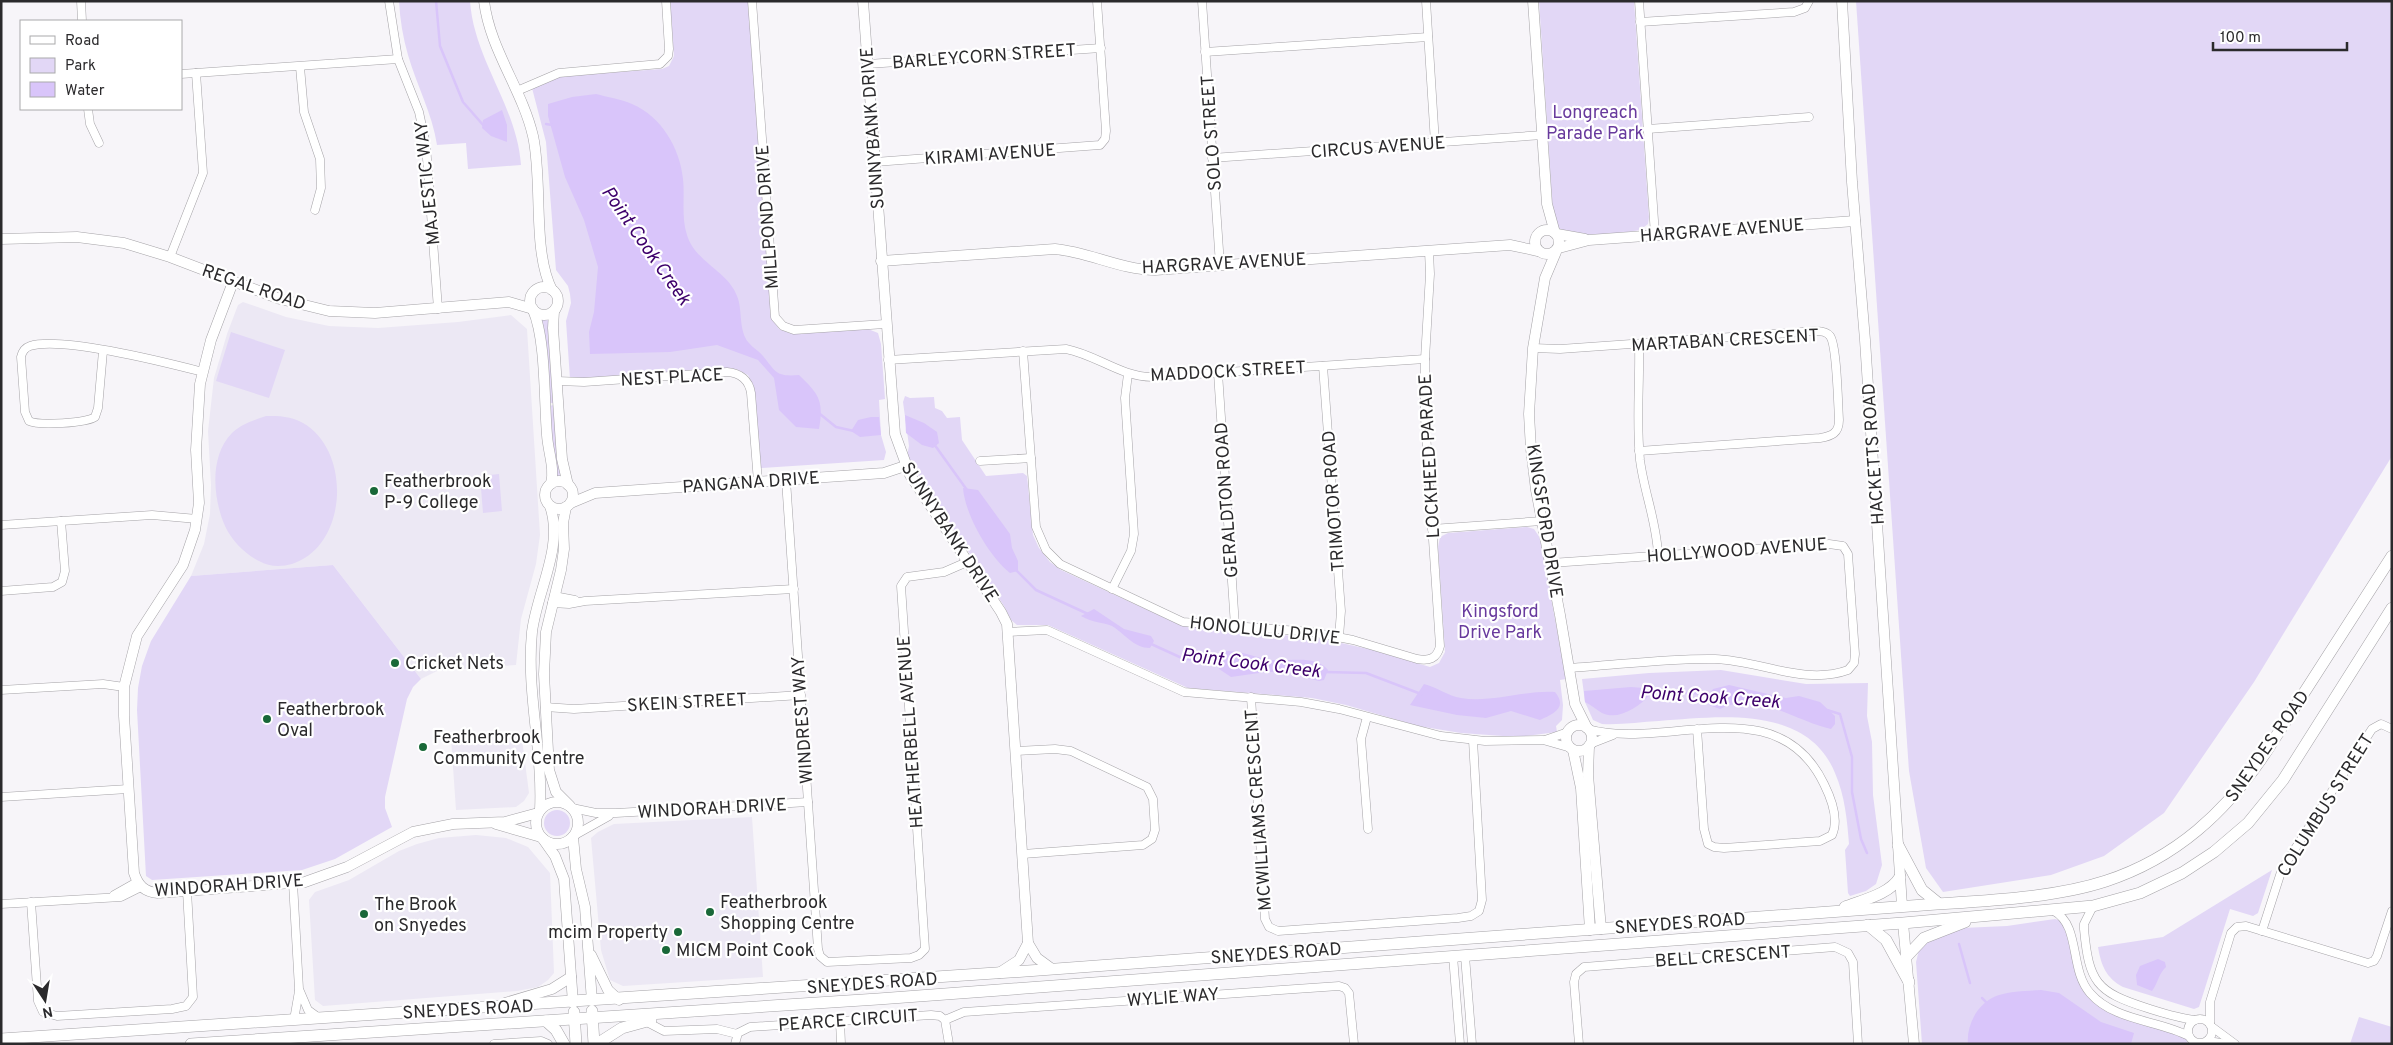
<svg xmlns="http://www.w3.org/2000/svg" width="2393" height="1045" viewBox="0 0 2393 1045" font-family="Overpass,sans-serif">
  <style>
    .built { fill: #ece8f4 }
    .green { fill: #e2d7f6 }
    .water { fill: #d9c5fa }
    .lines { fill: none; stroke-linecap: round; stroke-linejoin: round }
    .stream { stroke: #d9c5fa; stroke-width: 2.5 }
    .minor-casing { stroke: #a5a3a7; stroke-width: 9 }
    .tertiary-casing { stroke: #a5a3a7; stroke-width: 11 }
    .secondary-casing { stroke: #a5a3a7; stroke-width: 12 }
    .minor { stroke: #fff; stroke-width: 8 }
    .tertiary { stroke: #fff; stroke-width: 10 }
    .secondary { stroke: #fff; stroke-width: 11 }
    .poi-dot { fill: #196838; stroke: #fff; stroke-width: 2 }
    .labels { text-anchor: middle; stroke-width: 4.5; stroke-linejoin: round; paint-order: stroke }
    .street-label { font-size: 18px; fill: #2b2a2c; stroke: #fff }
    .park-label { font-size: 18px; fill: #683a9d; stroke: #fff }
    .poi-label { font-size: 18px; fill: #2b2a2c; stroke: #fff; text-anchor: start }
    .water-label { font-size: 19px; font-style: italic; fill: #3d006b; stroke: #fff }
  </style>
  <rect width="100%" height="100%" fill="#f7f5f9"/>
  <g class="built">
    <path d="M243 302 286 317 329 326 378 328 458 322 511 315 527 329 540 535 536 564 521 619 516 665 437 671 421 679 333 565 191 576 204 544 210 514 211 485 208 431 214 378 227 334 238 305Z"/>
    <path d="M521 732 529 793 524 801 516 807 456 810 451 738Z"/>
    <path d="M752 817 763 977 623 986 610 980 601 950 591 838 598 832 614 824Z"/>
    <path d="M476 835 506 838 528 847 550 873 554 973 548 980 538 987 517 991 323 1006 315 1000 309 900 315 892 349 880 399 851 417 844 439 838Z"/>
  </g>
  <g class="green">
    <path d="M399 1H470C474 60 517 106 521 165L468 169 466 143 437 145C432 113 417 86 408 55 403 38 400 20 399 1Z"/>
    <path d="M670 1H748L771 317 779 329 792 334 868 329 878 333 881 344 885 399 879 400 881 435 886 452 884 460 761 468 754 387 748 375 736 369 570 379 566 321 571 303 570 294 568 286 556 270 546 142 532 88 562 76 662 69 669 66 674 56Z"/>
    <path d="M1539 1H1634L1649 217 1648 224 1640 230C1625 233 1572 239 1560 229 1553 224 1553 207 1552 199Z"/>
    <path d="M1856 1H2392V456L2254 682 2164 813 2104 856 2051 875 1943 892 1926 868 1909 771Z"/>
    <path d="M541 319H549L554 403H549Z"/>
    <path d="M231 332 285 350 269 398 216 381Z"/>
    <path d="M905 396 910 398 934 397 935 408 942 411 947 418 960 417 962 440 986 476 1023 473 1027 476 1033 535 1039 548 1050 562 1061 570 1180 625 1323 639 1373 650 1430 667 1439 663 1445 652 1438 547 1440 537 1448 533 1527 527 1534 529 1540 538 1566 679 1560 680 1563 705 1562 720 1556 726 1557 732 1517 737 1461 733 1418 726 1346 705 1312 698 1188 688 1048 625H1017L1011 620 1004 606 913 467 907 456 909 446 903 402Z"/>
    <path d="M554 405 561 477H556L549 406Z"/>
    <path d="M266 416C279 416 291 416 303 423 352 451 348 546 292 564 281 567 269 567 259 561 245 554 232 541 225 526 213 499 209 456 232 433 241 424 254 420 266 416Z"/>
    <path d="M499 474 502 511 483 513 480 476Z"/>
    <path d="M333 565 421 679 413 687 407 699 385 797V808L392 827 335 859 302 870 152 880 146 876 137 710 138 688 142 666 151 641 191 576Z"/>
    <path d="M1721 670 1806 684 1868 683 1867 716 1872 742 1873 795 1882 865 1876 884 1866 891 1850 896 1848 893 1845 850 1849 844C1847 820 1845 796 1835 773 1807 704 1718 717 1659 721 1640 722 1621 725 1602 724L1593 720 1585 702 1582 679 1649 673Z"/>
    <circle cx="557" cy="823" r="13"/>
    <path d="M2272 870 2258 913 2253 916 2230 909 2199 1007 2194 1009 2123 987C2106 978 2101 965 2098 947L2163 937Z"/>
    <path d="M2055 919 2062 921 2069 937 2077 975 2090 997 2178 1033 2186 1039 2188 1044H1922L1916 962 1919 950 1923 943 1962 928 2007 926Z"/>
    <path d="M2359 1017 2392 1027V1044H2350Z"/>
  </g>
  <g class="water">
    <path d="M596 94C607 97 621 99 632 104 661 116 680 148 683 179 685 197 681 217 687 235 695 262 728 271 737 296 743 310 738 331 749 343 753 348 759 351 763 356 776 372 776 377 799 375 819 394 824 401 819 429L796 427 779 410 774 378 758 360 717 345 670 352 590 354 589 332 594 312 598 267 584 220 565 177 548 116V104L572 97Z"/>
    <path d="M502 110 507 125V142L491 136 482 128 483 120Z"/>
    <path d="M905 415 924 423 937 432 939 443 933 448 922 445 906 433Z"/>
    <path d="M871 417H879L881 435 860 437 851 431 858 420Z"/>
    <path d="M963 488 978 490 1010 534 1012 548 1018 561V571L1010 573C989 556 965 515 963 488Z"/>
    <path d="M1094 609 1124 629 1151 636 1154 641 1150 648C1134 648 1125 634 1112 626 1103 622 1093 623 1081 616Z"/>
    <path d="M1226 651C1243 651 1256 658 1272 660 1290 662 1315 654 1328 670L1324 680 1319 681 1284 672H1266L1231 677 1219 669 1217 660Z"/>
    <path d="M1424 684C1437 687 1448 696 1461 698 1491 703 1524 690 1555 692 1568 708 1553 714 1540 720L1511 711 1486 718 1457 715 1410 705Z"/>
    <path d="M1729 685 1786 698 1799 696 1820 702 1835 716V724L1831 729C1795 721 1756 690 1720 709L1709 705 1706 700 1713 689Z"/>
    <path d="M1631 687 1644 688 1649 696C1638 707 1618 721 1602 713 1597 710 1591 705 1585 702L1584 691Z"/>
    <path d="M2158 959 2165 962 2166 967C2159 973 2158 983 2152 991L2137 985 2136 975 2140 966Z"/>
    <path d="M2041 990 2059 993 2101 1022 2134 1033 2131 1044H1968C1966 1024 1979 1001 1999 995 2012 991 2027 991 2041 990Z"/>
  </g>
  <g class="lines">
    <g class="stream">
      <path d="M436 1 440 46 463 102 484 126"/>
      <path d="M546 124 552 125"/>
      <path d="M820 414 836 427 854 431"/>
      <path d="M934 444 967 490"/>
      <path d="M1015 569 1036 590 1088 614"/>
      <path d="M1149 643 1184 659 1220 661"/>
      <path d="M1325 672 1366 673 1421 694"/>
      <path d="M1644 691 1713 694"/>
      <path d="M1827 710 1840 714 1852 757V792L1861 839 1867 853"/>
      <path d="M1959 944 1970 983"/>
      <path d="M1982 998 1987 1003"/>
    </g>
    <defs>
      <g id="minor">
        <path d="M81 1 82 21"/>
        <path d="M389 1 398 59 419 112 426 145 438 309"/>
        <path d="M752 1 775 317 783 326 794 330 885 324"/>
        <path d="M1202 1 1220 265"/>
        <path d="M1426 1 1435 143"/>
        <path d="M1639 1 1655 235"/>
        <path d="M1640 22 1794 12 1805 8 1809 1"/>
        <path d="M1205 52 1428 37"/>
        <path d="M868 64 1101 48"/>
        <path d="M300 67 304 112 320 159 321 188 315 210"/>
        <path d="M181 74 398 59"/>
        <path d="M517 91 559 73 660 64 668 56 669 49 666 1"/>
        <path d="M88 109 90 124 99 143"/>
        <path d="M1648 129 1809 117"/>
        <path d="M1212 158 1543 135"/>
        <path d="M875 162 1100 145 1105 139 1106 131 1097 1"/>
        <path d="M170 257 203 173 196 73"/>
        <path d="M1639 344C1640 384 1636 420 1640 460 1644 492 1657 523 1658 555"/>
        <path d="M1533 348 1560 349 1816 331C1821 331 1827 332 1830 336 1837 345 1838 405 1839 420 1839 433 1832 436 1820 438L1639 451"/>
        <path d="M103 351 98 408 95 417C86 423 39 426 29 421L25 412 21 357C22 352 24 348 30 346 62 336 168 363 203 372"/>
        <path d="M1023 351 1036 527 1046 550 1060 564 1183 622 1311 632 1353 640 1417 659C1429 661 1437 659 1440 646L1425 418V359L1430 274 1429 251"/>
        <path d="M888 360 1066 349C1097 355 1121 377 1152 377L1425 359"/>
        <path d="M1323 366 1341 611 1339 637"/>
        <path d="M1218 373 1235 626"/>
        <path d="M557 381 584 382 727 372C740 373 749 380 751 393L758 482"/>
        <path d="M980 461 1031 458"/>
        <path d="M786 480 818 949 820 956 827 962 911 958 919 955 925 949 901 586 907 577 944 572 967 562"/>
        <path d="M1 525 152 515 197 519"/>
        <path d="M1432 529 1542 521"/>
        <path d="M1551 563 1829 544 1843 546 1848 554 1855 654 1854 663 1848 670C1805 686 1758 660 1715 659 1667 658 1618 665 1569 668"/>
        <path d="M1112 589 1131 551 1134 534 1125 398 1128 374"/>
        <path d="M1 591 53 587 62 582 65 571 61 521"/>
        <path d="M554 596 575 600"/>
        <path d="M552 603 569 604 585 601 794 589"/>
        <path d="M1007 632 1047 630 1184 692 1301 702 1339 709 1441 736 1485 741 1543 740 1571 748"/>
        <path d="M1 690 103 684 124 687"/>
        <path d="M1251 697 1265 919 1269 927 1278 931 1458 918 1471 916 1479 911 1482 900 1473 740"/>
        <path d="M545 707 574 709 801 695"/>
        <path d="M1367 717 1361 739 1368 829"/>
        <path d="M1588 729C1665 751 1777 686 1824 784 1831 798 1839 820 1832 835L1820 841 1724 848 1714 847 1708 844 1704 829 1697 729"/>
        <path d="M1545 740 1568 732"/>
        <path d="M1590 744 1613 735"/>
        <path d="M1016 751 1055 749 1071 751 1147 787 1153 799 1155 830 1152 839 1143 845 1023 854"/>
        <path d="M1 797 128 789"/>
        <path d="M572 808 596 813H616L808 802"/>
        <path d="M575 835 609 816"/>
        <path d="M293 883 299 989 308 1010 319 1018"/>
        <path d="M114 895 137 882"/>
        <path d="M31 902 38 1001 43 1012 57 1016 172 1009 186 1006 193 997 187 891"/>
        <path d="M1 904 121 897 141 887"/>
        <path d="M2093 906 2084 924V929C2089 982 2096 992 2147 1008 2163 1013 2178 1018 2195 1020"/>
        <path d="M2054 911C2081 926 2069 969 2090 993 2114 1021 2158 1020 2189 1036"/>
        <path d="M2262 931 2282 869 2372 729 2381 724 2392 729"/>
        <path d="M1453 956 1460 1044"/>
        <path d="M1465 956 1472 1044"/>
        <circle cx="2200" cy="1031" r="12"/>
        <path d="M294 1020 299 991"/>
        <path d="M643 1020 664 1031 717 1029 737 1034"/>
        <path d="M945 1020 964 1012 1339 986 1345 988 1349 993 1354 1044"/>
        <path d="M840 1021 841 1044"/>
        <path d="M2210 1024V1002L2231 933 2237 927 2246 926 2368 963 2374 961 2377 956 2392 911"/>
        <path d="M2212 1027 2235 1044"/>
        <path d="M2208 1041 2227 1044"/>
        <path d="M494 1044 541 1041 548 1044"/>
        <path d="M735 1044 738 1033 750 1027 931 1015 940 1016 945 1020 949 1044"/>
        <path d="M1579 1044 1574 982 1576 974 1584 967 1835 947 1848 953 1853 962 1858 1044"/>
      </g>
      <g id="tertiary">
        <path d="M484 1C490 50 522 89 533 136 543 181 532 251 552 290"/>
        <path d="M863 1 895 434 910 475 1001 612 1007 624 1028 943 1037 958 1052 969"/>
        <path d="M1533 1 1547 204 1555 233"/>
        <path d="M1842 1 1852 182 1865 340 1902 906"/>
        <circle cx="1547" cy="242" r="12"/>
        <path d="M1557 234 1585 239"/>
        <path d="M1 239 77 237 124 243 170 257 280 299 329 311 375 313 509 302 533 309"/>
        <path d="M1559 248 1589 240 1855 221"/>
        <path d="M1556 252 1545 278 1533 348 1529 414 1531 449 1536 490 1560 615 1575 704 1587 728"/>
        <path d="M881 261 1055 249C1089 252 1121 270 1155 270L1510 245 1538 251"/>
        <path d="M233 282 211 340 200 384 196 450 199 503 195 530 183 565 137 636 124 687V716L134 873C138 885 144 892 158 893L305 882 347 867 413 832 453 824 505 822 538 813"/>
        <circle cx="544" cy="301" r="14"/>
        <path d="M533 310C546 339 544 402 547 435 548 452 555 468 551 484"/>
        <path d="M554 311 553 328 562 459 568 485"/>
        <circle cx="559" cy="495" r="14"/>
        <path d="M571 503 595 493 884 473 905 466"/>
        <path d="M566 507 563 523 564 549 561 570 546 632 544 674 549 770 556 792 570 806"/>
        <circle cx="1579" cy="738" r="13"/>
        <path d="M1589 746 1588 775 1601 929"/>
        <path d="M1573 750 1581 788 1590 930"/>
        <circle cx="557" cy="823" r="21"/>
        <path d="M540 810C543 751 526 692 532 632 537 591 564 547 550 506"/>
        <path d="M496 824 541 837"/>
        <path d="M573 837 576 869 585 907 592 1001"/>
        <path d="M543 839 555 856 564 879 573 1003"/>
        <path d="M1903 923 1914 1044"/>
        <path d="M591 955 608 990 619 1000"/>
        <path d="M999 973 1019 960 1028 943"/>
        <path d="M505 1003 552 989 571 977"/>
      </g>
      <g id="secondary">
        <path d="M1898 845 1922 890 1938 903"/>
        <path d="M1845 907C1863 900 1890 894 1900 877"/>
        <path d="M1868 925 1886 940 1909 982"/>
        <path d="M1908 955 1924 938 1965 922"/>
        <path d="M592 1011 594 1044"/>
        <path d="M574 1012 576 1044"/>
        <path d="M546 1021 556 1030 564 1044"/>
        <path d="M1 1039C506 1007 1010 974 1514 935 1646 925 1778 916 1910 906 1972 901 2048 900 2106 881 2176 858 2226 812 2266 752L2392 556"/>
        <path d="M191 1044 878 999 1903 923 2093 906 2140 893 2182 873 2214 852 2248 823 2283 780 2392 608"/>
        <path d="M597 1044 622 1028 651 1020"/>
      </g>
    </defs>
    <use href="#minor" class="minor-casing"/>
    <use href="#tertiary" class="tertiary-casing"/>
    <use href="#secondary" class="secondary-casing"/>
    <use href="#minor" class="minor"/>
    <use href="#tertiary" class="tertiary"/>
    <use href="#secondary" class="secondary"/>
  </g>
  <g class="poi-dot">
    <circle cx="374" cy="491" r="5"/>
    <circle cx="395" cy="663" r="5"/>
    <circle cx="267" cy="719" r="5"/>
    <circle cx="423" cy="747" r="5"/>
    <circle cx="710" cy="912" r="5"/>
    <circle cx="364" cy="914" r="5"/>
    <circle cx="678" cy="932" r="5"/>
    <circle cx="666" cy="950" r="5"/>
  </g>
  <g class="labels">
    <g class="street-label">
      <text transform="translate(984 56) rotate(-4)" y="6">BARLEYCORN STREET</text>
      <text transform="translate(872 128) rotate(-94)" y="6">SUNNYBANK DRIVE</text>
      <text transform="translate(1211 133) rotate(-94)" y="6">SOLO STREET</text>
      <text transform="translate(1378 147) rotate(-4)" y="6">CIRCUS AVENUE</text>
      <text transform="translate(990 154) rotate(-4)" y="6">KIRAMI AVENUE</text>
      <text transform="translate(427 183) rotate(-96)" y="6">MAJESTIC WAY</text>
      <text transform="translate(767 217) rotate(-94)" y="6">MILLPOND DRIVE</text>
      <text transform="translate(1722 230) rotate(-4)" y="6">HARGRAVE AVENUE</text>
      <text transform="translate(1224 263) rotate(-3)" y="6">HARGRAVE AVENUE</text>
      <text transform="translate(254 287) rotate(19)" y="6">REGAL ROAD</text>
      <text transform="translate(1725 340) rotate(-3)" y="6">MARTABAN CRESCENT</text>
      <text transform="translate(1228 371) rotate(-3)" y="6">MADDOCK STREET</text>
      <text transform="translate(672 377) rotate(-3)" y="6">NEST PLACE</text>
      <text transform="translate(1873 454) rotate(-94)" y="6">HACKETTS ROAD</text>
      <text transform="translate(1429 456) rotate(-93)" y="6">LOCKHEED PARADE</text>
      <text transform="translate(751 482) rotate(-4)" y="6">PANGANA DRIVE</text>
      <text transform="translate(1226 500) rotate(-94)" y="6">GERALDTON ROAD</text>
      <text transform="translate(1333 501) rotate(-94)" y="6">TRIMOTOR ROAD</text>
      <text transform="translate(1545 521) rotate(81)" y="6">KINGSFORD DRIVE</text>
      <text transform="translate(950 532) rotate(57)" y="6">SUNNYBANK DRIVE</text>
      <text transform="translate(1737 550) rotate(-4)" y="6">HOLLYWOOD AVENUE</text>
      <text transform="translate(1265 630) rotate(6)" y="6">HONOLULU DRIVE</text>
      <text transform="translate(687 702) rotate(-3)" y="6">SKEIN STREET</text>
      <text transform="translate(802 720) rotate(-94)" y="6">WINDREST WAY</text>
      <text transform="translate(910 732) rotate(-94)" y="6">HEATHERBELL AVENUE</text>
      <text transform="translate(2267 746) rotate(-55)" y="6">SNEYDES ROAD</text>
      <text transform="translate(2325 805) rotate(-58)" y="6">COLUMBUS STREET</text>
      <text transform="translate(712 808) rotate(-3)" y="6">WINDORAH DRIVE</text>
      <text transform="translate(1258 810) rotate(-94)" y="6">MCWILLIAMS CRESCENT</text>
      <text transform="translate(229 885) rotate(-4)" y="6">WINDORAH DRIVE</text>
      <text transform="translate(1680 923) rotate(-4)" y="6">SNEYDES ROAD</text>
      <text transform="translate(1276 953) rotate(-4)" y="6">SNEYDES ROAD</text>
      <text transform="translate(1723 956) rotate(-4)" y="6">BELL CRESCENT</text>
      <text transform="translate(872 983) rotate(-4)" y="6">SNEYDES ROAD</text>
      <text transform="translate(1173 997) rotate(-4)" y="6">WYLIE WAY</text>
      <text transform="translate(468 1009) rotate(-3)" y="6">SNEYDES ROAD</text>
      <text transform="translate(848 1020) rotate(-4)" y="6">PEARCE CIRCUIT</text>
    </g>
    <g class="park-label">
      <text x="1595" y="118">Longreach<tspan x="1595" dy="21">Parade Park</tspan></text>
      <text x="1500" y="617">Kingsford<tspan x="1500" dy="21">Drive Park</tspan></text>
    </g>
    <g class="poi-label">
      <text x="384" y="487">Featherbrook<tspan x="384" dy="21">P-9 College</tspan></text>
      <text x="405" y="669">Cricket Nets</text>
      <text x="277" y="715">Featherbrook<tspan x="277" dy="21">Oval</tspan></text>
      <text x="433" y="743">Featherbrook<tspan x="433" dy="21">Community Centre</tspan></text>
      <text x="720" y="908">Featherbrook<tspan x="720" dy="21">Shopping Centre</tspan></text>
      <text x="374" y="910">The Brook<tspan x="374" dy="21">on Snyedes</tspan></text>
      <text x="668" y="938" text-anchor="end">mcim Property</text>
      <text x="676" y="956">MICM Point Cook</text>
    </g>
    <g class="water-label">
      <text transform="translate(647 245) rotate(55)" y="7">Point Cook Creek</text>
      <text transform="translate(1251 662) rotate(7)" y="7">Point Cook Creek</text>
      <text transform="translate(1710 696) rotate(4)" y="7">Point Cook Creek</text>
    </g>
  </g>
  <rect width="2393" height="1045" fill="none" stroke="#2b2a2c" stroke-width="5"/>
  <rect x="20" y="20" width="162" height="90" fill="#ffffff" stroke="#aaaaab"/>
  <rect x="30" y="36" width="25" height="8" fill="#ffffff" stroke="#aaaaab"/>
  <text x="65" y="45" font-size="15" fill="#2b2a2c">Road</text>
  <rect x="30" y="58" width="25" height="15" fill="#e2d7f6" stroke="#aaaaab"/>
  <text x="65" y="70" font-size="15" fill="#2b2a2c">Park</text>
  <rect x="30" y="82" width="25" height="15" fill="#d9c5fa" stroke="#aaaaab"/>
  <text x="65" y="95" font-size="15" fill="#2b2a2c">Water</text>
  <g transform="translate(45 1000) rotate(168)" stroke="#ffffff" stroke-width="4" paint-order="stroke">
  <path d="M0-4L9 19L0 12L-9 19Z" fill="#2b2a2c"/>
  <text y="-8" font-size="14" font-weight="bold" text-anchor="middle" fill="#2b2a2c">N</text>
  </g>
  <path d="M2213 42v8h134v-8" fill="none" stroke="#2b2a2c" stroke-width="2.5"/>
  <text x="2220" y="42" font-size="15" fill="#2b2a2c" stroke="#ffffff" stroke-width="4" paint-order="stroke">100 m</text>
</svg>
